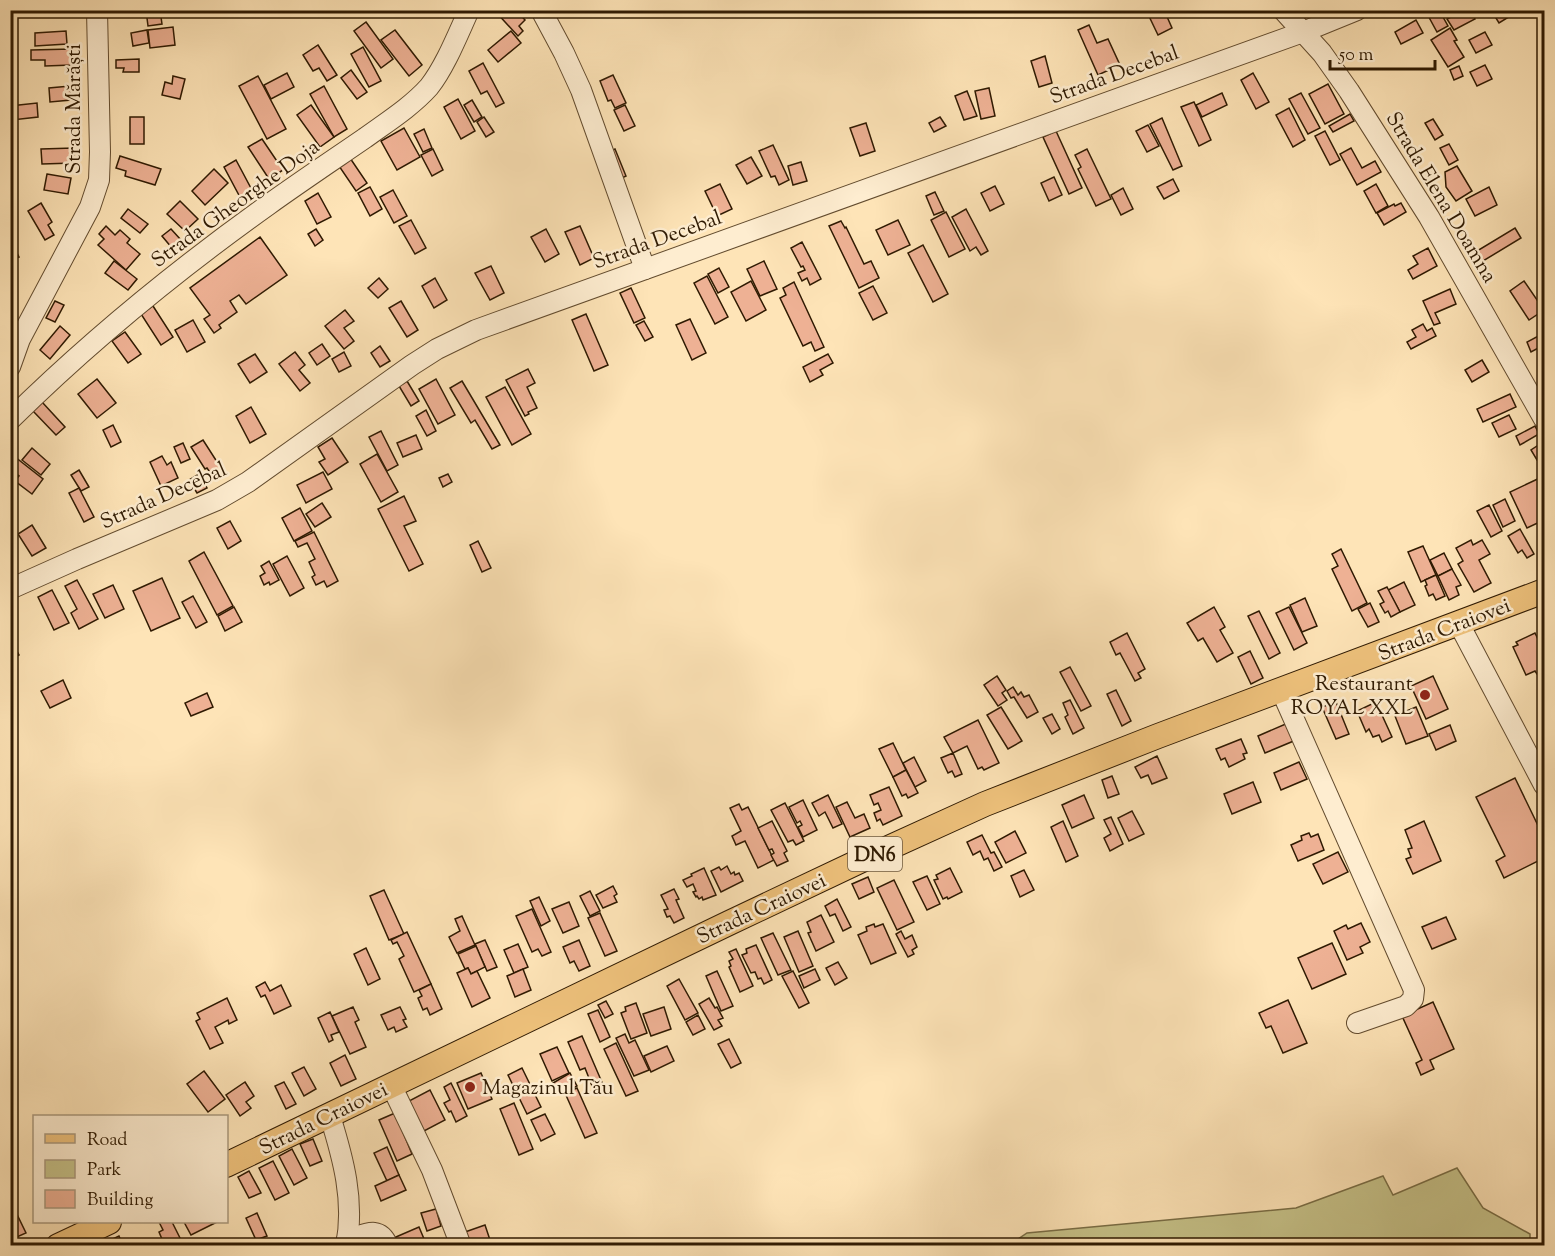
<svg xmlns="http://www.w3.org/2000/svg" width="1555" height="1256" viewBox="0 0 1555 1256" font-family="'Sorts Mill Goudy',serif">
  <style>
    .green { fill: #c6c289; stroke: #7a6e46; stroke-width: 1.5 }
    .building { fill: #eeb194; stroke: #2f1a02; stroke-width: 1.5 }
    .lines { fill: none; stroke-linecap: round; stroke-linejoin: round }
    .minor-casing { stroke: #634c2f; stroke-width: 22 }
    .major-casing { stroke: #2f1a02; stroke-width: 26 }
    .minor { stroke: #feedd0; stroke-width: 20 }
    .major { stroke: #efc27c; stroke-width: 24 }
    .poi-dot { fill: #8f2418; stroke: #feedd0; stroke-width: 2 }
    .labels { text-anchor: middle; stroke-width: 5; stroke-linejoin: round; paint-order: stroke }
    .shield { fill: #feedd0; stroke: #6d5940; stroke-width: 1.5 }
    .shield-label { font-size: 20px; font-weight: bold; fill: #2f1a02 }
    .street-label { font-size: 21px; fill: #2f1a02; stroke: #feedd0 }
    .poi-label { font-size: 21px; fill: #2f1a02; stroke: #feedd0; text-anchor: end }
  </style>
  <rect width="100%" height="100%" fill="#fee4b7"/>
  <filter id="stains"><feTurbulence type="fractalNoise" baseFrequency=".00333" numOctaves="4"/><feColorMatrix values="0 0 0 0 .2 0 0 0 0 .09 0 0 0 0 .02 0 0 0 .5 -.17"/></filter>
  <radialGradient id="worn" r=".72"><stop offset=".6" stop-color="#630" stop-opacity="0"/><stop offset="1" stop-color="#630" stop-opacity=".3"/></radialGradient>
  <path class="green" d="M1457 1168 1483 1208 1530 1234V1245H1009L1027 1233 1296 1208 1383 1176 1393 1195Z"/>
  <g class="building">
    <path d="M146 10H160L162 24 148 26Z"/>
    <path d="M494 10H516L525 20 519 26 523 31 518 36Z"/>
    <path d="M1146 10H1164L1172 28 1158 35Z"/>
    <path d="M1425 10H1439L1448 26 1437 32Z"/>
    <path d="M1470 10 1475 19 1454 30 1447 19 1453 16 1451 11Z"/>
    <path d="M1491 10H1509L1512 15 1499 23Z"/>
    <path d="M1416 20 1423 33 1401 44 1395 32Z"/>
    <path d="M366 22 393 59 381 68 354 31Z"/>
    <path d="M1089 25 1097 43 1108 39 1120 65 1098 75 1078 30Z"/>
    <path d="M173 27 175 45 150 48 148 30Z"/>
    <path d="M1450 28 1457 40 1454 41 1464 57 1448 67 1431 40Z"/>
    <path d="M147 30 149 43 133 46 131 33Z"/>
    <path d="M395 30 422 65 409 76 381 40Z"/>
    <path d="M66 31 67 44 35 46V33Z"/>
    <path d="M511 31 521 43 498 62 488 50Z"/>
    <path d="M1485 32 1492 45 1476 53 1469 40Z"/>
    <path d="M318 45 337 75 327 81 319 68 313 71 303 55Z"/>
    <path d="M363 47 381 81 369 87 351 54Z"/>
    <path d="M72 49V65L45 66V60H31V50Z"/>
    <path d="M1045 56 1052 83 1039 87 1031 61Z"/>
    <path d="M139 59V72H123L124 68H116V60Z"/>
    <path d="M483 63 504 103 496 107 487 91 481 94 469 71Z"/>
    <path d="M1485 65 1492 79 1477 86 1470 72Z"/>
    <path d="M1459 66 1463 76 1454 80 1450 70Z"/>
    <path d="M351 70 367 92 357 99 341 78Z"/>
    <path d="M287 73 294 87 271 99 264 85Z"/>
    <path d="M1253 73 1269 102 1256 109 1241 80Z"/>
    <path d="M613 75 626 103 615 108 611 100 608 101 600 81Z"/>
    <path d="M173 76 185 79 180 99 162 95 165 82 172 84Z"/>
    <path d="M258 76 286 129 267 139 239 86Z"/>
    <path d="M1328 84 1344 114 1325 124 1309 94Z"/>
    <path d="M70 86 71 100 50 102 49 88Z"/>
    <path d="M324 86 347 129 334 137 310 94Z"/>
    <path d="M989 88 995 116 981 119 975 91Z"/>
    <path d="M967 91 977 116 964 120 955 96Z"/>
    <path d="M1222 93 1227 105 1202 117 1196 105Z"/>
    <path d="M1301 93 1320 128 1308 134 1289 99Z"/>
    <path d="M458 99 475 131 461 139 444 107Z"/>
    <path d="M472 100 482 117 474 122 464 105Z"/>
    <path d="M1194 102 1211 140 1199 146 1181 107Z"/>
    <path d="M37 103 38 117 12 120 10 106Z"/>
    <path d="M311 105 334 137 320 147 297 115Z"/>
    <path d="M625 105 635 126 624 131 614 110Z"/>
    <path d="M1289 108 1305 140 1293 147 1276 115Z"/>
    <path d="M1350 114 1354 121 1333 132 1329 126Z"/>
    <rect x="130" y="117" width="14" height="27"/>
    <path d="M484 117 494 132 486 137 477 122Z"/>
    <path d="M940 117 946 126 934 132 929 123Z"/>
    <path d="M1162 118 1182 166 1173 170 1150 124Z"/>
    <path d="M1433 119 1443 135 1435 140 1425 123Z"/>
    <path d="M866 123 875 151 860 156 850 128Z"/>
    <path d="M1148 125 1159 146 1147 152 1136 131Z"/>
    <path d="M404 128 420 157 397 170 381 141Z"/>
    <path d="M424 129 432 148 423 152 414 134Z"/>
    <path d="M1056 131 1082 188 1069 194 1043 137Z"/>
    <path d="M1325 131 1340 160 1330 165 1315 136Z"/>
    <path d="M262 139 283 170 269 179 248 147Z"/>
    <path d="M1449 144 1458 160 1449 165 1440 148Z"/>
    <path d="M773 145 789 180 779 185 775 176 771 177 759 151Z"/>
    <path d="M74 148V163L42 164 41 149Z"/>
    <path d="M1351 148 1362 168 1375 161 1381 172 1357 185 1340 154Z"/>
    <path d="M433 149 443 170 432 176 421 155Z"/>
    <path d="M615 149 626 176 617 180 606 153Z"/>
    <path d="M1087 149 1111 199 1096 206 1078 169 1081 167 1075 155Z"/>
    <path d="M120 156 161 169 155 185 125 176 126 171 116 168Z"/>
    <path d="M751 157 762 176 747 184 736 165Z"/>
    <path d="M350 158 367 183 356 191 339 166Z"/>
    <path d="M236 160 253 192 241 199 224 167Z"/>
    <path d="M801 162 807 181 793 185 788 166Z"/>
    <path d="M1457 166 1472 191 1456 201 1446 187 1445 172Z"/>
    <path d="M214 169 228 183 205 205 192 191Z"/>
    <path d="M47 174 71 178 68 194 44 190Z"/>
    <path d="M1054 177 1062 195 1049 201 1041 183Z"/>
    <path d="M1173 179 1179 191 1164 199 1157 187Z"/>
    <path d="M720 184 732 209 717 216 705 191Z"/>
    <path d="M1376 184 1388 206 1376 213 1364 191Z"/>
    <path d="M995 186 1004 204 990 211 981 193Z"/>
    <path d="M370 187 382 209 370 216 358 193Z"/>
    <path d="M1489 187 1497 205 1475 216 1466 199Z"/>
    <path d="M1123 188 1133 209 1121 215 1111 195Z"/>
    <path d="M393 190 407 216 394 223 380 197Z"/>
    <path d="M935 192 944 211 934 215 926 196Z"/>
    <path d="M318 193 331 217 317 224 305 201Z"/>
    <path d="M180 201 198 219 185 231 167 214Z"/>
    <path d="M41 203 52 222 48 225 54 235 45 240 28 211Z"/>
    <path d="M1401 203 1406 212 1384 225 1377 213 1394 204 1395 206Z"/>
    <path d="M128 209 148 224 140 233 121 218Z"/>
    <path d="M966 209 988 251 981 255 976 247 970 251 952 217Z"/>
    <path d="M946 212 965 249 949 257 931 220Z"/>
    <path d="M411 220 426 248 415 254 399 226Z"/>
    <path d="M898 220 910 245 888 255 876 230Z"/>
    <path d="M841 221 845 228 846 227 864 264 871 261 879 278 859 288 829 226Z"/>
    <path d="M106 226 115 235 120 230 130 239 127 243 140 254 126 270 98 245 104 239 99 234Z"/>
    <path d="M580 226 594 258 580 265 565 232Z"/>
    <path d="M1515 228 1521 238 1478 264 1472 254Z"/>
    <path d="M171 229 181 240 172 248 162 236Z"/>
    <path d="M316 229 323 240 315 246 308 234Z"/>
    <path d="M546 229 559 254 545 262 531 237Z"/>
    <path d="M260 237 287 275 246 304 239 295 230 301 237 312 219 325 221 328 214 333 204 319 210 315 190 288Z"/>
    <path d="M10 239 19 257 10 260Z"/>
    <path d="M802 242 821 279 810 285 807 278 802 281 798 273 805 270 803 266 801 267 791 248Z"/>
    <path d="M923 245 948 294 933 302 908 253Z"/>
    <path d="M1428 248 1437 266 1413 279 1408 270 1418 264 1413 256Z"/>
    <path d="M114 261 137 279 128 290 105 273Z"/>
    <path d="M764 261 777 289 760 296 747 269Z"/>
    <path d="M491 266 504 293 490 300 475 273Z"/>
    <path d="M719 268 729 287 718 293 708 274Z"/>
    <path d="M707 276 728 317 715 324 694 283Z"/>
    <path d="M379 278 388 289 378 298 368 288Z"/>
    <path d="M435 278 447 300 434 308 422 286Z"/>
    <path d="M751 281 766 310 746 321 731 292Z"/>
    <path d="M1524 281 1544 310 1529 320 1510 291Z"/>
    <path d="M794 282 824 347 815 351 811 342 803 346 780 298 786 295 783 288Z"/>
    <path d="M873 286 887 313 873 320 859 293Z"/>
    <path d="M631 288 645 318 634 323 620 293Z"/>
    <path d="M1450 289 1456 304 1435 313 1440 323 1434 325 1423 301Z"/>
    <path d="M55 301 64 305 55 322 46 318Z"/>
    <path d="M401 301 418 330 407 337 389 308Z"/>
    <path d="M153 306 173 337 161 345 141 314Z"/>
    <path d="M345 310 354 321 344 328 354 341 344 349 325 326Z"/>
    <path d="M586 314 608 365 594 371 572 320Z"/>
    <path d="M690 319 706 353 692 360 676 325Z"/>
    <path d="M193 320 205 342 187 352 175 330Z"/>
    <path d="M644 321 653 337 645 341 636 325Z"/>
    <path d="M1423 324 1427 331 1432 328 1436 336 1411 349 1407 342 1416 337 1412 330Z"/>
    <path d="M60 326 70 335 50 359 40 350Z"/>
    <path d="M125 332 141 354 128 363 112 341Z"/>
    <path d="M1544 333V345L1531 352 1527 342Z"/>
    <path d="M322 344 330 356 317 365 309 353Z"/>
    <path d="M380 346 390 361 380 367 371 353Z"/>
    <path d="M295 352 305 365 299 370 310 383 300 391 279 364Z"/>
    <path d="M344 352 351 366 339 372 332 359Z"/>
    <path d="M255 354 267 372 250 383 238 364Z"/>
    <path d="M828 354 833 363 820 370 823 375 810 382 803 367Z"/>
    <path d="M1482 360 1489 372 1472 382 1465 370Z"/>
    <path d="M528 369 535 383 527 387 537 408 528 412 529 414 525 416 506 380Z"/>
    <path d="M97 379 116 403 97 418 78 394Z"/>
    <path d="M436 379 455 415 438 424 419 389Z"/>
    <path d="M407 381 419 401 411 406 399 386Z"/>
    <path d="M462 381 500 445 492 449 475 420 471 423 450 388Z"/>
    <path d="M505 387 531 434 512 445 486 397Z"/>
    <path d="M1510 394 1516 407 1483 422 1477 409Z"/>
    <path d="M42 402 65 427 56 435 33 411Z"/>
    <path d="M251 407 266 434 250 443 236 416Z"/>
    <path d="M426 410 436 431 427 436 416 416Z"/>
    <path d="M1509 415 1516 429 1499 437 1492 423Z"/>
    <path d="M113 425 121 442 111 447 103 430Z"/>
    <path d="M1535 426 1539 434 1520 445 1516 436Z"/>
    <path d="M381 431 398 465 387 471 369 437Z"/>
    <path d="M416 435 422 449 403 457 397 443Z"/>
    <path d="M332 438 348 462 328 475 319 462 325 459 318 447Z"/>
    <path d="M203 440 221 468 211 474 207 468 205 469 191 447Z"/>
    <path d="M1543 442 1544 456 1537 460 1531 450Z"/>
    <path d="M183 443 190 459 181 463 174 447Z"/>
    <path d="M32 448 50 464 41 475 22 460Z"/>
    <path d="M10 453 43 479 32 494 15 481 19 476 10 469Z"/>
    <path d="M377 454 398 492 381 502 360 464Z"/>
    <path d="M162 456 167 465 171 462 178 478 161 486 150 462Z"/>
    <path d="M79 470 89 487 81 491 71 475Z"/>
    <path d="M323 472 332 489 306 503 297 485Z"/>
    <path d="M199 474 207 488 197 493 189 480Z"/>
    <path d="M448 474 452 482 443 487 439 478Z"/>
    <path d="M1544 476V520L1527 528 1510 492Z"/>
    <path d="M79 488 94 517 84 522 69 493Z"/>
    <path d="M404 496 416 521 404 526 423 564 409 571 378 509Z"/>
    <path d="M1505 499 1515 521 1503 527 1493 505Z"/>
    <path d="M322 503 331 517 315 527 306 514Z"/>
    <path d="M1489 505 1502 531 1491 537 1477 511Z"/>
    <path d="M300 508 312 531 294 541 282 518Z"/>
    <path d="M230 521 241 541 228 549 217 528Z"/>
    <path d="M32 525 46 548 32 556 18 534Z"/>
    <path d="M1520 529 1534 554 1527 558 1522 550 1518 553 1508 536Z"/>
    <path d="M314 532 338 581 327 587 324 581 316 585 312 577 315 575 309 562 315 559 307 543 298 547 295 541Z"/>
    <path d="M1471 540 1473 545 1482 540 1490 554 1479 560 1491 583 1474 592 1458 564 1463 561 1456 548Z"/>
    <path d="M478 541 491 568 482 572 470 545Z"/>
    <path d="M1423 546 1436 575 1421 582 1408 552Z"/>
    <path d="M1341 549 1367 603 1352 611 1332 569 1338 566 1332 554Z"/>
    <path d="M204 552 233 606 217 615 189 561Z"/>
    <path d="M1444 553 1452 569 1438 576 1430 560Z"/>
    <path d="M287 556 304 588 290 596 273 564Z"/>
    <path d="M269 561 279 580 270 585 269 582 264 585 260 576 265 573 261 566Z"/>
    <path d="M1452 569 1461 585 1456 587 1459 595 1449 600 1438 576Z"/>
    <path d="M1436 575 1445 596 1436 600 1433 594 1429 596 1425 586 1427 585 1425 580Z"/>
    <path d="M162 578 180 618 151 631 133 591Z"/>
    <path d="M77 580 98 619 79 629 71 613 77 609 65 586Z"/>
    <path d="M1404 582 1415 605 1400 612 1388 590Z"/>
    <path d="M113 585 124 609 105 618 93 594Z"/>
    <path d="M1387 587 1400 612 1391 617 1388 611 1385 613 1380 604 1384 602 1378 591Z"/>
    <path d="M52 590 69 623 54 630 38 597Z"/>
    <path d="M193 596 207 622 196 628 182 602Z"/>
    <path d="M1305 598 1317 626 1302 632 1290 605Z"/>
    <path d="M1370 603 1379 622 1368 627 1358 609Z"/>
    <path d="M234 607 242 622 225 631 218 616Z"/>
    <path d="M1214 607 1225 627 1220 630 1233 653 1217 662 1203 638 1198 641 1187 623Z"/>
    <path d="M1289 607 1307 643 1294 650 1276 613Z"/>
    <path d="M1259 611 1280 653 1269 659 1248 616Z"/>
    <path d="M1127 633 1145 669 1138 673 1141 678 1135 681 1120 653 1116 655 1110 642Z"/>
    <path d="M1535 633 1544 652V670L1537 674 1535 671 1526 675 1513 647 1518 645 1516 642Z"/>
    <path d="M10 638 19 655 10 660Z"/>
    <path d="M1250 651 1263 678 1251 684 1238 657Z"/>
    <path d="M1070 667 1091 706 1081 711 1060 672Z"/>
    <path d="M997 676 1006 690 1002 693 1007 700 998 706 984 685Z"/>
    <path d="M1433 676 1448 709 1426 719 1411 686Z"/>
    <path d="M63 680 71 698 50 708 41 691Z"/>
    <path d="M1013 687 1018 695 1021 692 1024 697 1029 695 1038 712 1027 718 1014 697 1011 698 1007 691Z"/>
    <path d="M1116 690 1131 721 1122 726 1107 694Z"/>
    <path d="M207 693 213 707 191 716 185 703Z"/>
    <path d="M1070 700 1084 728 1073 734 1065 717 1068 715 1063 703Z"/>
    <path d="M1336 702 1349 734 1336 739 1322 707Z"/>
    <path d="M1376 702 1392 737 1382 742 1379 735 1373 737 1369 729 1366 732 1357 711Z"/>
    <path d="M1001 707 1022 741 1008 749 987 715Z"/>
    <path d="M1416 707 1428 736 1406 744 1395 716Z"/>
    <path d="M1052 714 1060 729 1052 734 1043 718Z"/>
    <path d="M978 720 999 763 984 770 982 767 978 769 967 746 953 753 944 737Z"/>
    <path d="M1288 723 1296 740 1265 753 1258 736Z"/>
    <path d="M1450 725 1456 741 1436 750 1429 734Z"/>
    <path d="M1241 739 1247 753 1243 754 1245 759 1229 767 1225 758 1221 760 1216 749Z"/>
    <path d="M893 743 906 770 893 777 879 749Z"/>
    <path d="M953 753 962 774 955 777 952 771 948 773 941 758Z"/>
    <path d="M1157 756 1167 778 1152 784 1148 775 1141 778 1135 767Z"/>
    <path d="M914 757 926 781 915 787 903 763Z"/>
    <path d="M1299 762 1307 779 1281 790 1274 773Z"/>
    <path d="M906 770 918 793 908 798 906 794 902 796 893 777Z"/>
    <path d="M1112 776 1119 794 1108 798 1102 780Z"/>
    <path d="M1515 778 1544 838V858L1504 878 1496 861 1505 856 1476 797Z"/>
    <path d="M1253 782 1261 802 1232 814 1224 794Z"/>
    <path d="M889 787 902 816 883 825 880 819 877 821 874 813 881 810 878 803 874 805 870 795Z"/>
    <path d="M828 795 842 824 833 828 825 812 819 816 812 803Z"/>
    <path d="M1084 795 1094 818 1072 828 1062 805Z"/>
    <path d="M803 800 817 830 803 837 798 827 802 825 800 821 797 823 789 807Z"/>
    <path d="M847 802 855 818 864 814 870 828 850 837 836 807Z"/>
    <path d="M785 803 804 841 796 845 793 840 788 842 771 810Z"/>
    <path d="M739 804 742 810 748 807 774 860 758 868 745 841 736 845 732 836 741 831 730 808Z"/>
    <path d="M1132 811 1144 834 1129 841 1118 818Z"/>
    <path d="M1111 817 1123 844 1110 851 1104 838 1111 834 1104 820Z"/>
    <path d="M772 821 787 851 784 853 788 861 777 866 771 855 774 853 772 849 769 850 758 828Z"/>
    <path d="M1063 821 1078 856 1066 862 1051 827Z"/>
    <path d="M1424 821 1441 861 1413 874 1406 859 1411 857 1408 849 1412 848 1405 830Z"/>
    <path d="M1015 831 1026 853 1006 863 995 842Z"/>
    <path d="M1309 833 1311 837 1318 834 1324 850 1298 861 1291 845 1302 840 1301 836Z"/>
    <path d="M982 835 991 853 994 852 1002 867 994 871 988 858 984 860 980 851 973 855 967 842Z"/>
    <path d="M1338 852 1348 872 1323 884 1313 864Z"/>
    <path d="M727 866 731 874 734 872 735 875 739 873 743 881 721 892 711 871 719 867 721 870Z"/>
    <path d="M704 868 716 895 703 900 702 897 699 899 697 896 696 897 693 892 696 891 693 884 687 887 683 880 692 876 691 874Z"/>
    <path d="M950 868 962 892 948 899 947 897 943 899 934 880 938 879 936 875Z"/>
    <path d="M1024 870 1034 890 1020 897 1011 876Z"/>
    <path d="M927 876 940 904 927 910 913 882Z"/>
    <path d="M868 877 874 892 859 899 852 884Z"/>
    <path d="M894 880 914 922 897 930 877 888Z"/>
    <path d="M613 886 617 894 614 896 617 902 603 908 596 895Z"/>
    <path d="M674 889 679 899 676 900 684 918 674 923 670 916 667 917 664 910 668 909 661 895Z"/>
    <path d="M384 890 404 934 389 940 370 896Z"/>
    <path d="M590 891 600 911 590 916 580 896Z"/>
    <path d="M539 897 550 921 541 926 530 901Z"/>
    <path d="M837 899 851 927 843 931 835 914 830 916 825 906Z"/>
    <path d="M569 902 579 926 563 933 552 909Z"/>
    <path d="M532 909 551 952 542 956 538 949 532 952 516 916Z"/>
    <path d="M600 913 617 951 605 956 588 918Z"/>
    <path d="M821 915 834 942 816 951 808 933 811 932 807 922Z"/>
    <path d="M462 916 475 945 457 953 449 937 460 931 455 919Z"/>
    <path d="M1446 917 1456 939 1432 949 1422 927Z"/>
    <path d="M1361 923 1370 942 1360 947 1363 953 1347 960 1334 931 1346 925 1348 929Z"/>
    <path d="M874 924 875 927 883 924 896 953 871 964 858 935 867 931 866 927Z"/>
    <path d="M798 931 813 966 799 972 784 937Z"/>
    <path d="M901 931 905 939 912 935 917 947 912 950 914 954 908 957 896 934Z"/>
    <path d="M407 932 431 984 414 992 399 959 404 956 397 942 393 944 391 940Z"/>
    <path d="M773 933 791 970 778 975 761 938Z"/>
    <path d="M485 940 497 967 487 971 475 944Z"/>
    <path d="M579 940 590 966 579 971 574 961 570 963 563 947Z"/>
    <path d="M1332 943 1346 974 1312 989 1298 958Z"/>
    <path d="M518 944 528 967 514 973 504 950Z"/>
    <path d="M756 945 772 980 764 984 761 978 758 979 755 972 751 973 742 955 747 953 746 949Z"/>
    <path d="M476 946 485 967 471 974 468 968 465 969 458 954Z"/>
    <path d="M366 948 380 979 368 985 354 954Z"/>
    <path d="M736 949 753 986 740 992 729 967 731 966 729 961 733 959 729 952Z"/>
    <path d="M838 962 847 978 835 985 826 968Z"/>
    <path d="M468 968 471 974 477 971 490 998 472 1007 457 973Z"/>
    <path d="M523 969 531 990 515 997 507 976Z"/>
    <path d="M815 969 820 980 804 988 799 976Z"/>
    <path d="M717 971 733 1006 721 1011 706 976Z"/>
    <path d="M793 971 809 1003 799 1008 782 976Z"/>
    <path d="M679 979 698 1013 685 1020 667 986Z"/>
    <path d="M265 982 270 991 281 985 291 1006 274 1014 265 995 261 997 256 987Z"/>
    <path d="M431 984 442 1009 430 1015 427 1008 423 1010 418 998 422 996 419 990Z"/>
    <path d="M227 998 237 1020 229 1024 228 1020 215 1027 223 1043 210 1049 196 1021 200 1019 197 1013Z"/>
    <path d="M709 998 715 1008 717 1007 723 1018 718 1020 722 1026 714 1030 699 1004Z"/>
    <path d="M1288 1000 1307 1043 1283 1053 1271 1026 1266 1028 1259 1013Z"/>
    <path d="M606 1001 613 1014 605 1018 598 1005Z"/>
    <path d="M1433 1002 1454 1049 1430 1060 1434 1069 1421 1075 1416 1063 1422 1060 1402 1016Z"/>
    <path d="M636 1003 647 1033 631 1039 621 1013 626 1011 625 1007Z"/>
    <path d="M353 1007 359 1020 355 1022 366 1047 350 1054 332 1016Z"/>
    <path d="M400 1007 406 1019 403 1020 407 1027 396 1032 394 1027 388 1030 381 1015Z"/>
    <path d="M664 1007 671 1029 651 1036 643 1014Z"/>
    <path d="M598 1010 610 1037 600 1042 588 1014Z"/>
    <path d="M330 1012 339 1032 331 1035 333 1040 329 1042 318 1018Z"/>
    <path d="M698 1015 705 1029 693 1035 686 1022Z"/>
    <path d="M625 1034 629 1043 635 1040 649 1070 634 1076 616 1038Z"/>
    <path d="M582 1036 604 1087 594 1091 585 1068 580 1070 568 1042Z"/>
    <path d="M729 1039 741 1063 731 1068 718 1044Z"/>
    <path d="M616 1043 638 1091 626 1096 604 1049Z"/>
    <path d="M667 1046 674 1061 651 1072 644 1056Z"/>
    <path d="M557 1047 569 1073 552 1081 540 1054Z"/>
    <path d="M345 1055 356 1079 341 1086 330 1063Z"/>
    <path d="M304 1067 316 1089 304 1096 292 1073Z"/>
    <path d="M522 1068 541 1107 527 1114 508 1075Z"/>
    <path d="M204 1071 225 1099 208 1112 187 1084Z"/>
    <path d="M481 1073 492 1099 468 1109 457 1083Z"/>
    <path d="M570 1073 577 1086 566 1092 563 1088 558 1091 553 1083Z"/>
    <path d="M245 1082 254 1096 246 1102 251 1108 240 1116 226 1095Z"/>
    <path d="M284 1082 296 1104 286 1109 275 1086Z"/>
    <path d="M451 1083 467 1116 456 1122 451 1111 449 1112 444 1103 450 1100 444 1087Z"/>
    <path d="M577 1088 597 1133 585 1138 565 1093Z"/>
    <path d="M430 1090 445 1120 424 1131 409 1101Z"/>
    <path d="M514 1103 533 1149 519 1155 500 1109Z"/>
    <path d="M395 1113 412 1154 397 1161 379 1120Z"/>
    <path d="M545 1114 555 1134 541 1141 531 1120Z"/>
    <path d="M313 1139 322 1161 310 1166 300 1144Z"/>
    <path d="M387 1147 399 1175 387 1181 374 1153Z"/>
    <path d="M292 1149 307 1178 294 1185 279 1156Z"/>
    <path d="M273 1161 289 1193 275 1200 259 1168Z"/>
    <path d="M249 1171 261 1193 249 1198 238 1177Z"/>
    <path d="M399 1175 406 1190 381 1201 375 1186Z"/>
    <path d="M10 1200 26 1233 10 1240Z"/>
    <path d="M436 1209 441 1226 427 1231 421 1213Z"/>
    <path d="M257 1213 267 1236 256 1240 246 1218Z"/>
    <path d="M159 1222H172L184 1246H165L159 1232 163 1230Z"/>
    <path d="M184 1222H217L191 1235Z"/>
    <path d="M485 1225 492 1246H469L465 1232Z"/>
    <path d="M419 1227 427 1246H391L389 1240Z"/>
    <path d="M119 1236 123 1246H108L106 1242Z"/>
  </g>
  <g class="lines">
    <defs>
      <g id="minor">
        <path d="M541 10 564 53 581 90 645 269"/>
        <path d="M1283 10 1322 53 1349 91 1429 217 1544 419"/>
        <path d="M10 367 20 339 90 207 99 180 100 152 97 10"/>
        <path d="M10 420C90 341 177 270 268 205 300 182 333 160 365 138 387 122 411 107 429 87 445 67 458 34 469 10"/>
        <path d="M10 589 77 559 217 500 248 482 412 365 437 349 476 330 1303 32 1357 10"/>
        <path d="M1459 624 1544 785"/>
        <path d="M1281 690 1414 990 1413 999 1406 1006 1357 1023"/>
        <path d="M391 1085 432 1170 461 1246"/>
        <path d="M330 1116C343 1158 355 1201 346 1246"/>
        <path d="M347 1240C364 1235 379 1224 388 1246"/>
      </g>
      <g id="major">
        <path d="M226 1165 729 923 862 860 985 804 1158 736 1544 591"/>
        <path d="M58 1246 109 1222"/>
      </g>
    </defs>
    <use href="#minor" class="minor-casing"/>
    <use href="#major" class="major-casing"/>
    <use href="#minor" class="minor"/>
    <use href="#major" class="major"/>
  </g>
  <g class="poi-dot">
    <circle cx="1425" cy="695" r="6"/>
    <circle cx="470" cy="1087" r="6"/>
  </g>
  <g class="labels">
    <rect class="shield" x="848" y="837" width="54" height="34" rx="4.5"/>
    <g class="shield-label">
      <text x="875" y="861">DN6</text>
    </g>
    <g class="street-label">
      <text transform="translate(1114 74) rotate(-20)" y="7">Strada Decebal</text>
      <text transform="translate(73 109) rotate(-90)" y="7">Strada Mărăști</text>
      <text transform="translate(1442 197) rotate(59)" y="7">Strada Elena Doamna</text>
      <text transform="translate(235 203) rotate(-36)" y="7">Strada Gheorghe Doja</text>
      <text transform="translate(657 239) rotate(-20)" y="7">Strada Decebal</text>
      <text transform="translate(163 495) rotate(-24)" y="7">Strada Decebal</text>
      <text transform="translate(1444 629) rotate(-21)" y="7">Strada Craiovei</text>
      <text transform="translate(761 908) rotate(-25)" y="7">Strada Craiovei</text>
      <text transform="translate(323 1118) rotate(-26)" y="7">Strada Craiovei</text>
    </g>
    <g class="poi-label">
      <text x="1413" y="690">Restaurant<tspan x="1413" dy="24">ROYAL XXL</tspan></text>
      <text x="482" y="1094" text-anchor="start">Magazinul Tău</text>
    </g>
  </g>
  <rect width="1555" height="1256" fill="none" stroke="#fee4b7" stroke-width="36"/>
  <rect x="12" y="12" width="1531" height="1232" fill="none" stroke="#2f1a02" stroke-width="3"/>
  <rect x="18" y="18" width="1519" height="1220" fill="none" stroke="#2f1a02" stroke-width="1.5"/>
  <rect x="33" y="1115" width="195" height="108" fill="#feedd0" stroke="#ab997e" stroke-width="1.5"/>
  <rect x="45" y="1134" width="30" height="9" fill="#efc27c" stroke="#ab997e" stroke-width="1.5"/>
  <text x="87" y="1145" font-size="18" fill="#2f1a02">Road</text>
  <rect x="45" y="1160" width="30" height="18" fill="#c6c289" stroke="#ab997e" stroke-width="1.5"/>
  <text x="87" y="1175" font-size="18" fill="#2f1a02">Park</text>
  <rect x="45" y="1190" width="30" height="18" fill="#eeb194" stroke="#ab997e" stroke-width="1.5"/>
  <text x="87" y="1205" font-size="18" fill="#2f1a02">Building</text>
  <path d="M1330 60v9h105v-9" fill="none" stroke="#2f1a02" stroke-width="3"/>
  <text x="1339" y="60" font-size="18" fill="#2f1a02" stroke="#feedd0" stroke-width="4.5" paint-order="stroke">50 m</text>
  <rect width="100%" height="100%" filter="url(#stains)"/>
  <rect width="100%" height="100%" fill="url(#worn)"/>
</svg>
